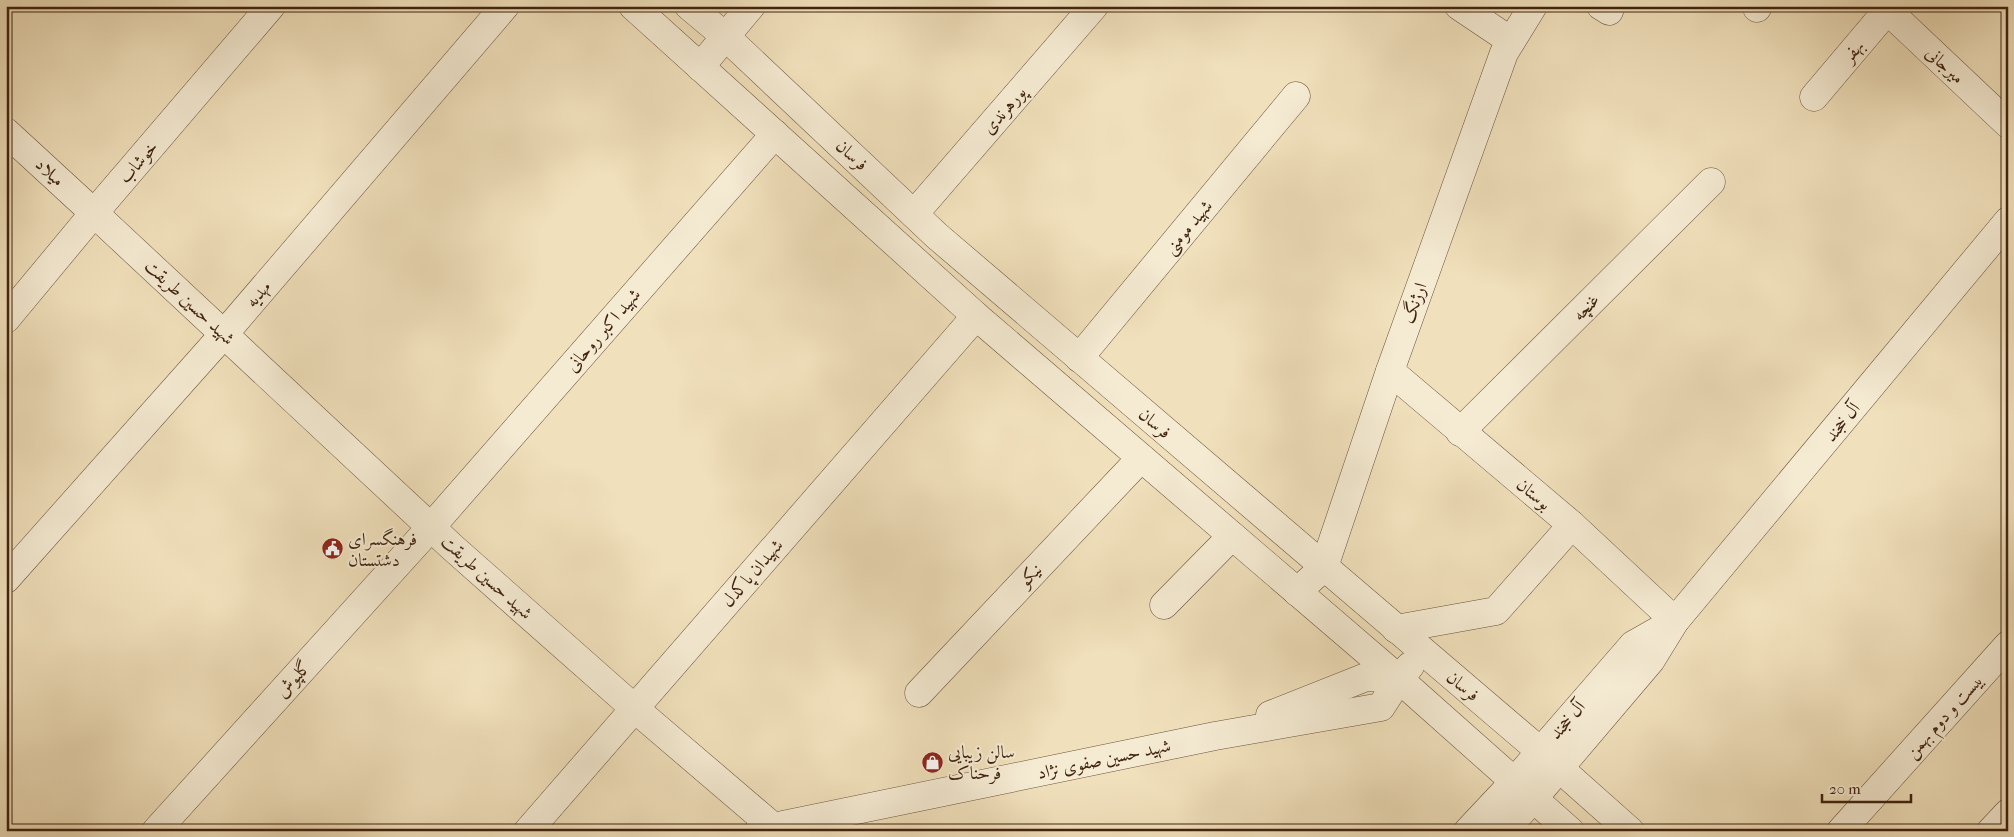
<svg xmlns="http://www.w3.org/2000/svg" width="2014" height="837" viewBox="0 0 2014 837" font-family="'IM FELL French Canon',Amiri,serif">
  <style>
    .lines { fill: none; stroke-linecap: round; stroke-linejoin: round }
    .minor-casing { stroke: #6c523b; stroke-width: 29 }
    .tertiary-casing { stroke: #6c523b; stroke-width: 29 }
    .minor { stroke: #f5ebd3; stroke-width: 28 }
    .tertiary { stroke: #f5ebd3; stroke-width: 28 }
    .labels { text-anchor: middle; stroke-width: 4; stroke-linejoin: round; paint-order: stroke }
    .street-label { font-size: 18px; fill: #402310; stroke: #f5ebd3 }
    .poi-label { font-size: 18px; fill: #402310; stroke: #f5ebd3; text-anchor: start }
  </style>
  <rect width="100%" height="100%" fill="#f0e0bb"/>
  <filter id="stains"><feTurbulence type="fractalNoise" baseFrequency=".004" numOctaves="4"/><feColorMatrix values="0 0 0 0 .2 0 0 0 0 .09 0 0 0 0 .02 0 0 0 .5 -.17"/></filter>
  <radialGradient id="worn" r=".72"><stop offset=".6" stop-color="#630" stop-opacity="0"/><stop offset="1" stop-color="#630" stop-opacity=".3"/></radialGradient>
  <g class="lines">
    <defs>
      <g id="minor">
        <path d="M1459 6 1511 41"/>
        <path d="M1601 6 1609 11 1611 6"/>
        <path d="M1883 6 2008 124"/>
        <path d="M1757 8 1758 6"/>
        <path d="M700 67 751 6"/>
        <path d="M1814 97 1891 6"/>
        <path d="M6 132 94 213"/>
        <path d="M914 214 1094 6"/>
        <path d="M1079 358 1296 96"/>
        <path d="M1390 371 1572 525 1675 621"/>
        <path d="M1460 432 1711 182"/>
        <path d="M6 579 224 334 505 6"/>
        <path d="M1297 592 1324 567 1390 371 1504 53 1533 6"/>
        <path d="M1164 605 1232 536"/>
        <path d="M1396 629 1496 611 1572 525"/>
        <path d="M919 693 1141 458"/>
        <path d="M156 831 431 527 775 134"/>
        <path d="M528 831 976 316"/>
        <path d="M1841 831 2008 645"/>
        <path d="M1991 831 2008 813"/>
      </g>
      <g id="tertiary">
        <path d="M633 6 976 316 1399 679 1570 831"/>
        <path d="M689 6 726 37 937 236 1540 751 1630 831"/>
        <path d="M94 213 452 547 634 708 778 831"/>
        <path d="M6 319 94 213 271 6"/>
        <path d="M1270 715 1366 677 1399 679"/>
        <path d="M759 830 1215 736 1381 707 1399 679 1410 666"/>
        <path d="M1468 831 1514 782 1633 645 1672 623"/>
        <path d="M1504 831 1533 799 1651 660 1675 621 2008 221"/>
      </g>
    </defs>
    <use href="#minor" class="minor-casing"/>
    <use href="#tertiary" class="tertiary-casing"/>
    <use href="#minor" class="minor"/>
    <use href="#tertiary" class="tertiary"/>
  </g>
  <defs>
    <symbol id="civic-disc" viewBox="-11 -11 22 22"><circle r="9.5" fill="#8f2418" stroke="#f5ebd3"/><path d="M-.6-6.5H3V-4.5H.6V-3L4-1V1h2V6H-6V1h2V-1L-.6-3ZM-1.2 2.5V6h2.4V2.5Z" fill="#fff"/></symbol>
    <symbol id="shop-disc" viewBox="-11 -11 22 22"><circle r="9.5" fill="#8f2418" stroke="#f5ebd3"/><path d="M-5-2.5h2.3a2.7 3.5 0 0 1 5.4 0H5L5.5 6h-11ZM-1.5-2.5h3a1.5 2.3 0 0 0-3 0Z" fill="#fff"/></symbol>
  </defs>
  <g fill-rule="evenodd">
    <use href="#civic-disc" x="320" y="536" width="25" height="25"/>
    <use href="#shop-disc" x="920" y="750" width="25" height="25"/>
  </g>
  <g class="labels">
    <g class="street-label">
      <text transform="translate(1853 51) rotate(-50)" y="6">بهفر</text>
      <text transform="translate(1945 65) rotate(43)" y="6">میرجانی</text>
      <text transform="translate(1004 110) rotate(-49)" y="6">پورهرندی</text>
      <text transform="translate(852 155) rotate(43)" y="6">فرسان</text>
      <text transform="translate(138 162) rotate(-49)" y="6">خوشاب</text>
      <text transform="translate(50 172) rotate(43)" y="6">میلاد</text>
      <text transform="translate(1188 227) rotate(-50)" y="6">شهید مومنی</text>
      <text transform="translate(258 294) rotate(-49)" y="6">مهدیه</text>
      <text transform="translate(190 302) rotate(43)" y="6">شهید حسین طریقت</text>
      <text transform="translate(1414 303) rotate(-70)" y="6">ارژنگ</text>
      <text transform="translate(1586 307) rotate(-45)" y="6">غنچه</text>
      <text transform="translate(603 330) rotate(-49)" y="6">شهید اکبر روحانی</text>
      <text transform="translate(1842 422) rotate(-51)" y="6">آل خجند</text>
      <text transform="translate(1155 423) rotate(41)" y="6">فرسان</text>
      <text transform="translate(1534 494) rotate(40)" y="6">بوستان</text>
      <text transform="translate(752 573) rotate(-49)" y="6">شهیدان پاکدل</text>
      <text transform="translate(1030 575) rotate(-47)" y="6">نیکو</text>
      <text transform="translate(487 577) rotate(42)" y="6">شهید حسین طریقت</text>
      <text transform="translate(293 679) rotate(-48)" y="6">گلپوش</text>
      <text transform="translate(1463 686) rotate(40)" y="6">فرسان</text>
      <text transform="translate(1944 716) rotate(-48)" y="6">بیست و دوم بهمن</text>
      <text transform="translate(1567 720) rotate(-49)" y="6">آل خجند</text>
      <text transform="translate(1104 759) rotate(-12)" y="6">شهید حسین صفوی نژاد</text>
    </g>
    <g class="poi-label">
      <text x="348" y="545">فرهنگسرای<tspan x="348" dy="21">دشتستان</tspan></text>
      <text x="948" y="758">سالن زیبایی<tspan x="948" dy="21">فرحناک</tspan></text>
    </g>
  </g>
  <rect width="2014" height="837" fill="none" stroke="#f0e0bb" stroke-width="25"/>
  <rect x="8" y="8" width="1999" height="822" fill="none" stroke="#402310" stroke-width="2.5"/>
  <rect x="12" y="12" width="1989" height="812" fill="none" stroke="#402310"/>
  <path d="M1822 794v8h89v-8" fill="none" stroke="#402310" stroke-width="2.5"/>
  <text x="1829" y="794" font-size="15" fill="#402310" stroke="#f5ebd3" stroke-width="4" paint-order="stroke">20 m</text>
  <rect width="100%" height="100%" filter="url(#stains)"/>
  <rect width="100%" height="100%" fill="url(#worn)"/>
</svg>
